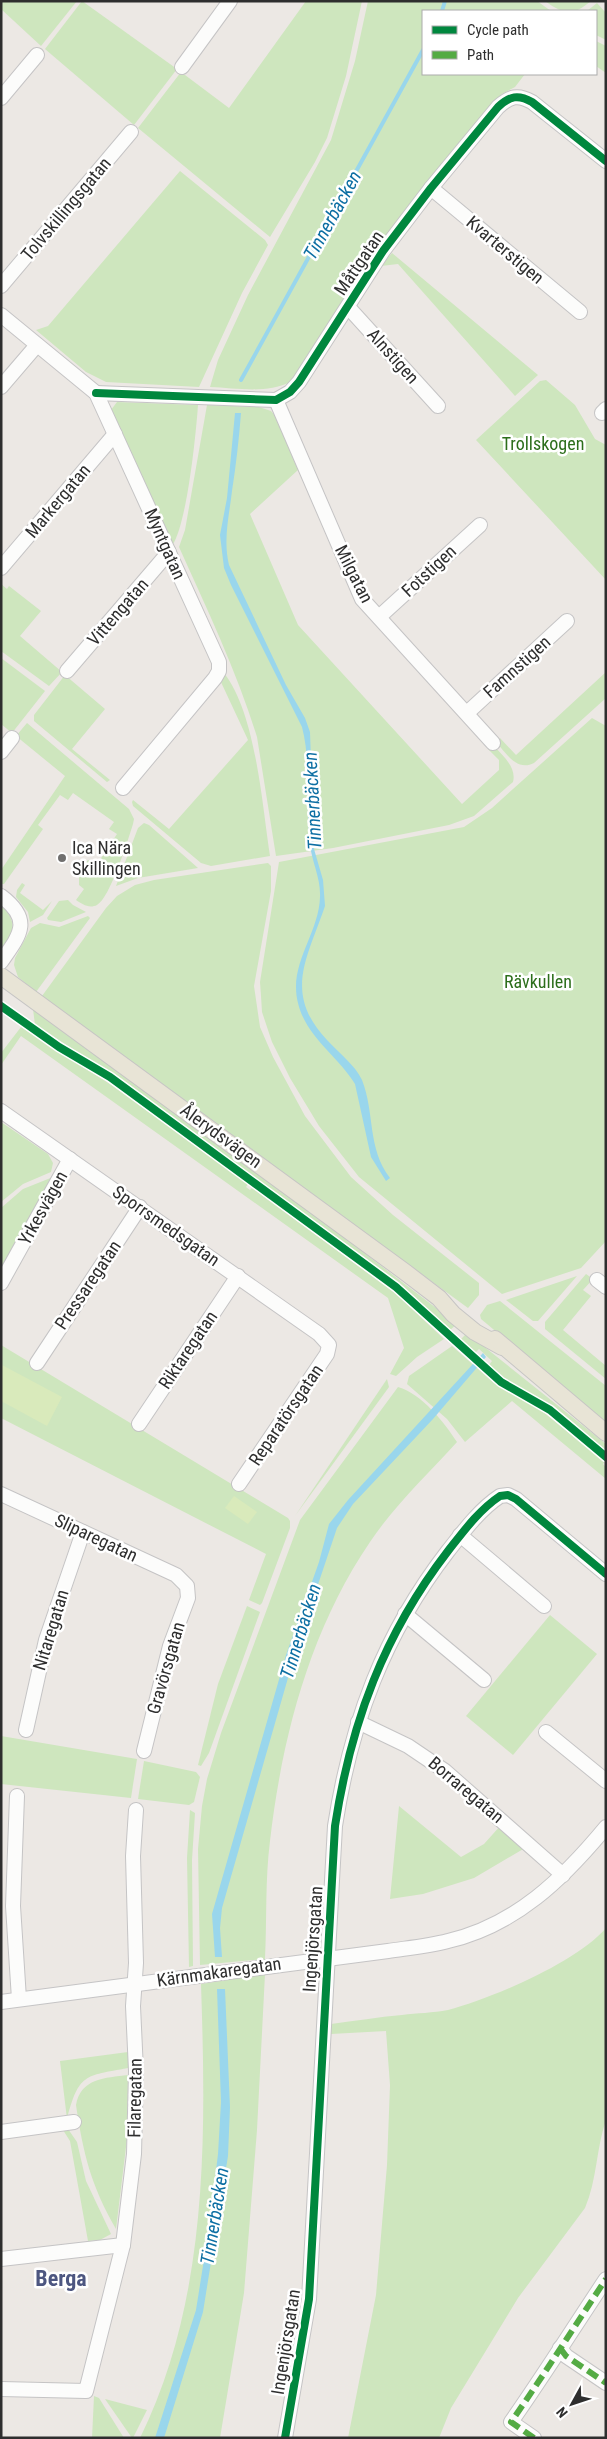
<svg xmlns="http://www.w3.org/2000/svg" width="607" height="2439" viewBox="0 0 607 2439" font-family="'Roboto Condensed',sans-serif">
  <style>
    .green { fill: #cee6be }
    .pitch { fill: #d9eabb }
    .water { fill: #99d6ec }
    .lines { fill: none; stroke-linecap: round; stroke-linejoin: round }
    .stream { stroke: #99d6ec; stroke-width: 4 }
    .minor-casing { stroke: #c5c4c5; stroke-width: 16 }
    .major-casing { stroke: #c6c5c4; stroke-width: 18 }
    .minor { stroke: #fcfcfb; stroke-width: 14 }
    .major { stroke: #e8e4d6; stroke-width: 16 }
    .quiet { stroke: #54ab44; stroke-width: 6; stroke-dasharray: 12 6; stroke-linecap: butt }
    .cycleway-casing { stroke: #fff; stroke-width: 11 }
    .cycleway { stroke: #00873e; stroke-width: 8 }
    .poi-dot { fill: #706f6e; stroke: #fff; stroke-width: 2 }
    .labels { text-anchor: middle; stroke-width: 5; stroke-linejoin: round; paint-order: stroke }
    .street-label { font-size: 18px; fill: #2e2e2e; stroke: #fff }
    .park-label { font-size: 18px; fill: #2c6e1b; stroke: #fff }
    .poi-label { font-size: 18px; fill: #2e2e2e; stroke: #fff; text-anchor: start }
    .water-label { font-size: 19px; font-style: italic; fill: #0d6fa3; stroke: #fff }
    .district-label { font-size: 22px; font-weight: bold; fill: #4d5680; stroke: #fff }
  </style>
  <rect width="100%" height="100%" fill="#ece8e4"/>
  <g class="green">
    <path d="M1 1H77L41 46 1 9Z"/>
    <path d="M82 1 177 69 134 125 45 49Z"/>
    <path d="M306 1H362L346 76 327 138 315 162 270 237 138 128 181 72 229 108Z"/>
    <path d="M368 1H537L551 11H423V74H525L515 87 502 94 426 184 290 382C266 394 237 388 210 387L218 360 248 295 331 140 355 61Z"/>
    <path d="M545 1H591C573 16 564 15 545 1Z"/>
    <path d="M597 3 606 13V40L596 35V11H587Z"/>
    <path d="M596 41 606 46V73L596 66Z"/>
    <path d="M180 171 265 240 268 245 242 293 199 387 106 382 86 372 36 330 48 326Z"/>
    <path d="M392 253 538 375 515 396 398 264 381 266Z"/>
    <path d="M546 380 575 405 595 439 606 445V580L476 440 540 381Z"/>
    <path d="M117 402 198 405C196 434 187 522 173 544L111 410Z"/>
    <path d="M207 405 259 407 271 411 276 417 298 470 250 514 298 625 462 804 499 770V760L488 749 493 745C502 755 517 767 513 782L474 816 449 825 333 848 276 856 257 737C237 672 207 609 179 547L185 530Z"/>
    <path d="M1 584 7 589 9 586 41 611 20 636 62 672 49 686 1 651Z"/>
    <path d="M1 658 45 691 12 733 1 724Z"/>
    <path d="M606 672V698L534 763C517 772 506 753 496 742L500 738 516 755Z"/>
    <path d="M224 673C256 714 262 804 270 856L211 866 201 863 133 806 132 802 133 800 169 829 248 740 220 680Z"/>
    <path d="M65 675 105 709 72 749 110 780 107 782 34 721V715Z"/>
    <path d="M592 718 606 726V1241L581 1268 502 1294 359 1177 319 1126 290 1078 272 1042 262 1012 261 996 260 982 279 862 464 827 492 808Z"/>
    <path d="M27 723 129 809 134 819 133 824C128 840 110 898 97 905 89 909 82 904 76 900L84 889 79 885V873L88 860 96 866 117 834 109 829 114 822 73 793 68 800 60 795 38 825 43 829 4 884H1V870L65 776 16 736Z"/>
    <path d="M144 823 149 825 198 868 138 878 116 886 138 828Z"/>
    <path d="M268 863 271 866V891L254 986 260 1027 273 1057 305 1116 351 1177 393 1215 479 1283V1295L468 1308 42 996 106 908 117 896 135 885 154 880Z"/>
    <path d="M22 883 25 885 20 893 43 910 52 901 43 915 30 922 28 912 16 897 17 890Z"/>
    <path d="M68 900 73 905 86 912 61 922 48 920 47 918 59 901Z"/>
    <path d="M1 903C14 920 19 931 1 948Z"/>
    <path d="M88 916 90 918 36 992 18 977 14 965 15 958 31 928 40 923 59 927Z"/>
    <path d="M33 1009 320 1219 457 1324 449 1331 401 1285 114 1075 35 1025Z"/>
    <path d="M21 1027 113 1086 248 1184 246 1187 250 1190 252 1188 395 1293 444 1339 417 1357 396 1376 390 1374 404 1348 388 1298 21 1036 1 1065V1053Z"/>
    <path d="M1 1122 48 1154 53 1163 51 1172 23 1184 1 1202Z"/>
    <path d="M53 1177 1 1271V1208L23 1189Z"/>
    <path d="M586 1274 593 1279 583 1290 591 1296 563 1330 606 1366V1379L545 1329V1322Z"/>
    <path d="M577 1276 538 1321H533L506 1300Z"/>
    <path d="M500 1301 606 1386V1424L481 1319 480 1315 487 1305Z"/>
    <path d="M467 1333 606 1444V1451L551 1406 505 1379 489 1365 492 1361 479 1349 475 1353 460 1340Z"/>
    <path d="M1 1345 288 1518 290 1521V1528L262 1603 260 1605 249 1600 266 1554 1 1418Z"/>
    <path d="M452 1346 494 1383 536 1406 605 1462 603 1464 606 1467V1479L512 1401 465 1442 447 1419 407 1384 409 1376Z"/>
    <path d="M387 1379 389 1387 295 1516Z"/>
    <path d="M398 1387C422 1394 444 1422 457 1442 428 1474 394 1506 370 1542 310 1630 282 1737 270 1841 265 1880 267 1920 265 1959L200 1965 198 1849 202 1806 207 1779 221 1733 300 1520Z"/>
    <path d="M247 1606 260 1612 209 1753 201 1766 198 1765 218 1684Z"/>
    <path d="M550 1615 597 1654 513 1755 466 1716Z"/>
    <path d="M1 1736 137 1759 131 1798 1 1784Z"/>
    <path d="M144 1761 196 1772 200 1777 194 1802 189 1805 138 1799Z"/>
    <path d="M399 1806 461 1857 484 1844 501 1825 525 1848 474 1878 423 1894 390 1899Z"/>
    <path d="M190 1810 195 1813 192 1860 193 1966 189 1967 187 1858Z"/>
    <path d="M606 1928V2120C596 2149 597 2180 585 2208L518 2298 451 2408 439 2438H348L376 2295 387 2165 390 2085 386 2031 331 2034V2024C355 2021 378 2017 402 2015 417 2013 433 2013 448 2010 491 1999 577 1962 606 1928Z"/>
    <path d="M265 1974 257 2130 244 2293 220 2438H140C209 2298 206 2135 201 1984Z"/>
    <path d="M128 2052V2068C84 2076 79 2074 67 2119L60 2061Z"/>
    <path d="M128 2075 127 2139 116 2229C91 2186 83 2153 76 2105 81 2078 105 2078 128 2075Z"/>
    <path d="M68 2129 77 2142 86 2181 111 2234 100 2240 88 2241 70 2141 63 2130Z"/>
    <path d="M94 2396 99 2398 124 2438H92Z"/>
    <path d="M105 2399 147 2410 133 2438H132Z"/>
  </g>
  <g class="pitch">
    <path d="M2 1365 62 1397 47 1426 1 1401Z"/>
    <path d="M234 1496 257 1512 248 1524 225 1508Z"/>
  </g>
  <g class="water">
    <path d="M235 413H241C239 439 236 465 232 491 229 517 223 539 229 565L286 685 305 718 310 732 314 849 323 880 325 906C307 959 283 993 327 1040 338 1052 355 1065 362 1080 375 1113 367 1148 390 1178L386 1181 371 1157 355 1084C338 1056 306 1037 298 1003 288 964 319 934 320 897 321 879 312 862 310 845 305 805 312 766 302 727L231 585 224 568 220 535 227 498Z"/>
    <path d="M483 1353 486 1357 433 1419 353 1504 337 1528 296 1650 222 1908 220 1928 222 1957H215L212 1914 286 1655 319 1562 329 1524 348 1500Z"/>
    <path d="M217 1989H225L230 2107 228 2156 203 2312 164 2438H155L196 2310 209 2228 218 2154 221 2102Z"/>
  </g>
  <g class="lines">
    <g class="stream">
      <path d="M442 11 445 1"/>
      <path d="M241 380 423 50"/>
    </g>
    <defs>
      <g id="minor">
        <path d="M182 67 230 1"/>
        <path d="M1 98 37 55"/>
        <path d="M431 188 580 312"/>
        <path d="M1 286 131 132"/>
        <path d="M348 307 438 406"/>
        <path d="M1 315 96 393 219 662V671L215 678 123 788"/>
        <path d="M1 387 37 345"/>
        <path d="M96 393 276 400 290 392 299 382 383 251 431 188 498 107C510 96 518 94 532 102L606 161"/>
        <path d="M276 400 362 599 493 743"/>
        <path d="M602 413 606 409"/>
        <path d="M1 568 115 434"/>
        <path d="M379 617 480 525"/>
        <path d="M67 671 169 552"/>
        <path d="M467 713 567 621"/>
        <path d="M1 752 12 738"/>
        <path d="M1 896C33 920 20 935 1 962"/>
        <path d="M1 1111 319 1334 329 1345 327 1354 239 1484"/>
        <path d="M597 1280 606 1287"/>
        <path d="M1 1283 70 1159"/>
        <path d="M37 1363 140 1207"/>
        <path d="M139 1424 238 1276"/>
        <path d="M1 1494 176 1575 187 1586 188 1598 170 1646 144 1751"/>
        <path d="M460 1535 544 1606"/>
        <path d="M405 1614 484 1680"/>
        <path d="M358 1722 408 1746 445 1771 563 1875"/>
        <path d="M26 1730 46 1640 83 1532"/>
        <path d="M546 1732 606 1781"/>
        <path d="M17 1796 13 1906 19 1999"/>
        <path d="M1 2002 388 1951C408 1948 429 1946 448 1941 516 1925 563 1879 606 1827"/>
        <path d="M1 2132 74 2122"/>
        <path d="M1 2259 123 2245"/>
        <path d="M560 2348 566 2356 606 2383"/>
        <path d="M1 2389 86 2391 123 2245 134 2154 136 2071 133 2006 136 1963 133 1856 136 1810"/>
        <path d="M285 2438 309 2299 335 1826C351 1722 384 1634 448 1551 463 1532 479 1510 500 1496L508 1495 516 1499 606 1574"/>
        <path d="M534 2438 511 2422C544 2375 574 2327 606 2279"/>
      </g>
      <g id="major">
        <path d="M1 976 405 1272 439 1298 453 1314 475 1332 502 1347"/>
        <path d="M495 1339 606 1433"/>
      </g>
    </defs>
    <use href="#minor" class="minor-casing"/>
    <use href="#major" class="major-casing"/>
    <use href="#minor" class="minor"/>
    <use href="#major" class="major"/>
    <g class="quiet">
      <path d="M560 2348 566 2356 606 2383"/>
      <path d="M534 2438 511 2422C544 2375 574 2327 606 2279"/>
    </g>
    <defs>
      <g id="cycleway">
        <path d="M96 393 276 400 290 392 299 382 383 251 431 188 498 107C510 96 518 94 532 102L606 161"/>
        <path d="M1 1006 59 1047 110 1077 396 1287 501 1382 550 1410 606 1457"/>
        <path d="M285 2438 309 2299 335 1826C351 1722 384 1634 448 1551 463 1532 479 1510 500 1496L508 1495 516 1499 606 1574"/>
      </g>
    </defs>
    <use href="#cycleway" class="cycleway-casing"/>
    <use href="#cycleway" class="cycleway"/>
  </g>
  <circle class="poi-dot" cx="62" cy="858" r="5"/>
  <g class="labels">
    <g class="street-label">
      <text transform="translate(66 209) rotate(-50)" y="6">Tolvskillingsgatan</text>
      <text transform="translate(505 250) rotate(40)" y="6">Kvarterstigen</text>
      <text transform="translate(359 263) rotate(-56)" y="6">Måttgatan</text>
      <text transform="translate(393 356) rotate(48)" y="6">Alnstigen</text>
      <text transform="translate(58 501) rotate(-50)" y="6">Markergatan</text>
      <text transform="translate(165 544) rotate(66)" y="6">Myntgatan</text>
      <text transform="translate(429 571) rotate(-43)" y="6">Fotstigen</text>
      <text transform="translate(354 574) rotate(63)" y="6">Milgatan</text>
      <text transform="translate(118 612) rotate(-49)" y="6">Vittengatan</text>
      <text transform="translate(517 667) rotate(-42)" y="6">Famnstigen</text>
      <text transform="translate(221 1136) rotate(36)" y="6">Ålerydsvägen</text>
      <text transform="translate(43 1208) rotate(-61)" y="6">Yrkesvägen</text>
      <text transform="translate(166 1226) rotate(35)" y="6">Sporrsmedsgatan</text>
      <text transform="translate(88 1285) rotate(-56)" y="6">Pressaregatan</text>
      <text transform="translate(188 1350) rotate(-56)" y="6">Riktaregatan</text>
      <text transform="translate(286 1415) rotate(-56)" y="6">Reparatörsgatan</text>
      <text transform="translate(96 1538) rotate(25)" y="6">Sliparegatan</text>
      <text transform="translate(51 1630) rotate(-73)" y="6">Nitaregatan</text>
      <text transform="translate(166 1668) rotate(-74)" y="6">Gravörsgatan</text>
      <text transform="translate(466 1790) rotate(40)" y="6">Borraregatan</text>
      <text transform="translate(313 1939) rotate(-86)" y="6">Ingenjörsgatan</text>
      <text transform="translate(219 1972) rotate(-8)" y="6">Kärnmakaregatan</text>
      <text transform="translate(135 2098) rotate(-89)" y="6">Filaregatan</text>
      <text transform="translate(286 2342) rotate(-81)" y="6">Ingenjörsgatan</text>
    </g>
    <g class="park-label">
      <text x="543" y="450">Trollskogen</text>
      <text x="538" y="988">Rävkullen</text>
    </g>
    <g class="poi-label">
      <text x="72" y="854">Ica Nära<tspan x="72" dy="21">Skillingen</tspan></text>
    </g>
    <g class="water-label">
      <text transform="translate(332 215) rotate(-61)" y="7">Tinnerbäcken</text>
      <text transform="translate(312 801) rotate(-93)" y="7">Tinnerbäcken</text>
      <text transform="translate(300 1631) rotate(-73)" y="7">Tinnerbäcken</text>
      <text transform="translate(214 2216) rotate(-81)" y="7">Tinnerbäcken</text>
    </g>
    <g class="district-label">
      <text x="61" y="2286">Berga</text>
    </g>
  </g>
  <rect width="607" height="2439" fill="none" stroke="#2e2e2e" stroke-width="5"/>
  <rect x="422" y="10" width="175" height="65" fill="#ffffff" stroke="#ababab"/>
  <rect x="432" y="26" width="25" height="8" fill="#00873e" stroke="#ababab"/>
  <text x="467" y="35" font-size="15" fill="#2e2e2e">Cycle path</text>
  <rect x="432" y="51" width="25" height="8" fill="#54ab44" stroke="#ababab"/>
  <text x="467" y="60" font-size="15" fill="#2e2e2e">Path</text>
  <g transform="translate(572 2404) rotate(230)" stroke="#ffffff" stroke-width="4" paint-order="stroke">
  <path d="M0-4L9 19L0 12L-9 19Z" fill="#2e2e2e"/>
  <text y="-8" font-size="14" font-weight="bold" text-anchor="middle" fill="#2e2e2e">N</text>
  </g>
</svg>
